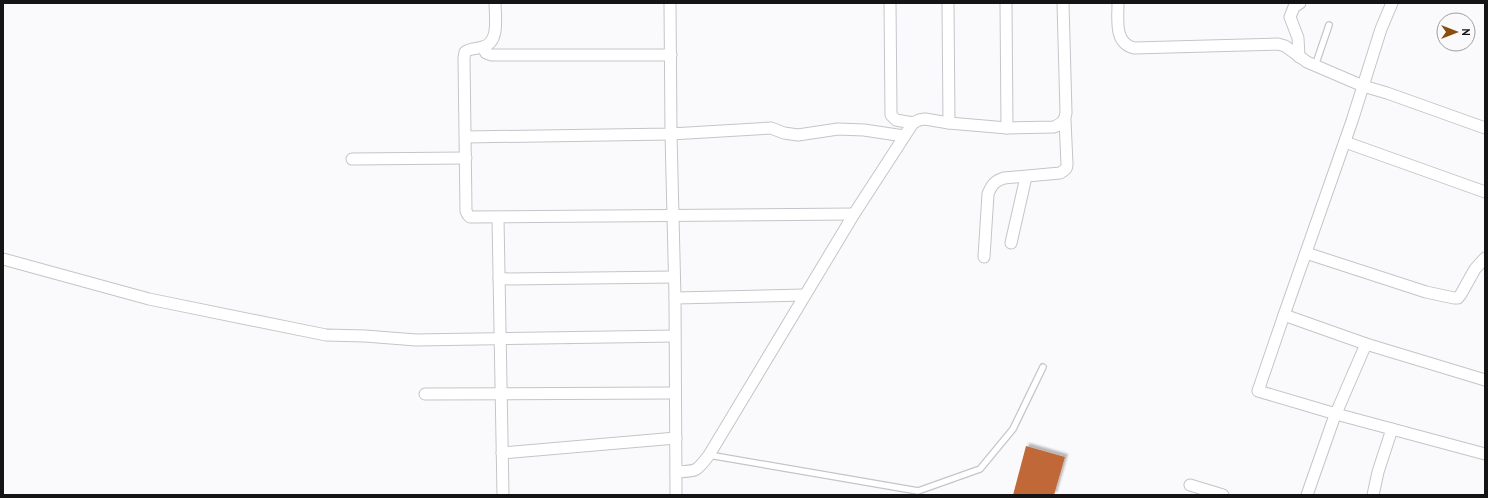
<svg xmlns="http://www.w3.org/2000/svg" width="1488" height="498" viewBox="0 0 1488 498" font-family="'PT Sans',sans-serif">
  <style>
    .building { fill: #c16838; filter: url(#shadow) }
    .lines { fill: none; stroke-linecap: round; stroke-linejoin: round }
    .lane-casing { stroke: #c4c5c8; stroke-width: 8 }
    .street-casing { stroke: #c4c5c8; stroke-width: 13 }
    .lane { stroke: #fff; stroke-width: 5.5 }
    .street { stroke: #fff; stroke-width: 11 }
  </style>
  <defs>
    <filter id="shadow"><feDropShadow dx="3" dy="-3" stdDeviation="1" flood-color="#0004"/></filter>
  </defs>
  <rect width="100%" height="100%" fill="#fafafd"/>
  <path class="building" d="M1026 446 1065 457 1054 495H1013Z"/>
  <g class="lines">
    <defs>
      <g id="lane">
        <path d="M1315 66 1329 25"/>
        <path d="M709 455 918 491 980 469 1013 429 1043 367"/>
      </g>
      <g id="street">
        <path d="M495 3C495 17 500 42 483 47 477 49 470 48 465 52L464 58 466 211 468 215 470 217 854 214"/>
        <path d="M670 3 671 134 675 298 676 495"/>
        <path d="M890 3 891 115 896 120 913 123"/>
        <path d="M948 3 949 123"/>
        <path d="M1006 3 1007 128"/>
        <path d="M1118 3C1118 20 1114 43 1134 48L1278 44 1285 46 1307 62 1363 86 1387 93 1485 128"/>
        <path d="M1392 3 1381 29 1352 121 1284 315 1366 344 1485 380"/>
        <path d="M483 47 486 53 491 55H671"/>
        <path d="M1299 57 1298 38 1290 17 1294 7 1300 3"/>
        <path d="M466 137 671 134 771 128 784 133 798 135 838 129 864 130 904 136"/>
        <path d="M1345 142 1485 192"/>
        <path d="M352 159 466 158"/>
        <path d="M498 218 503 495"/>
        <path d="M1011 243 1026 177"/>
        <path d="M1306 253 1426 292 1454 298H1458L1461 294 1475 269 1485 258"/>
        <path d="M984 257 988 194C992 184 995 181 1004 178L1060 173C1065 170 1067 169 1067 164L1065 120"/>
        <path d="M3 259 149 299 326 335 365 336 416 340 675 336"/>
        <path d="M499 279 674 277"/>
        <path d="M675 298 805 295"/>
        <path d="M1284 315 1258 391 1336 414 1485 454"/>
        <path d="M425 394 674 393"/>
        <path d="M502 453 676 438"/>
        <path d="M676 472C697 471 696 472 709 455L854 214 913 123 919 120 925 119 949 123 1007 128 1054 127C1061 124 1065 121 1066 113L1063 3"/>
        <path d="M1190 485 1223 495"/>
        <path d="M1307 495 1334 418 1366 344"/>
        <path d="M1373 495 1378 472 1392 429"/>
      </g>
    </defs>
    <use href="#lane" class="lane-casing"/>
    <use href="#street" class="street-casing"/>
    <use href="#lane" class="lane"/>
    <use href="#street" class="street"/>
  </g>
  <rect width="1488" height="498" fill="none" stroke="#141415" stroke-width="8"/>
  <g transform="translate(1456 32) rotate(90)"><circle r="19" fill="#fafafd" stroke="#9e9ea0"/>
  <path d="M0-3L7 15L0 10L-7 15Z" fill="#894e0b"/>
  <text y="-6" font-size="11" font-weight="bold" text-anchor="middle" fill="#141415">N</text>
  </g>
</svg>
